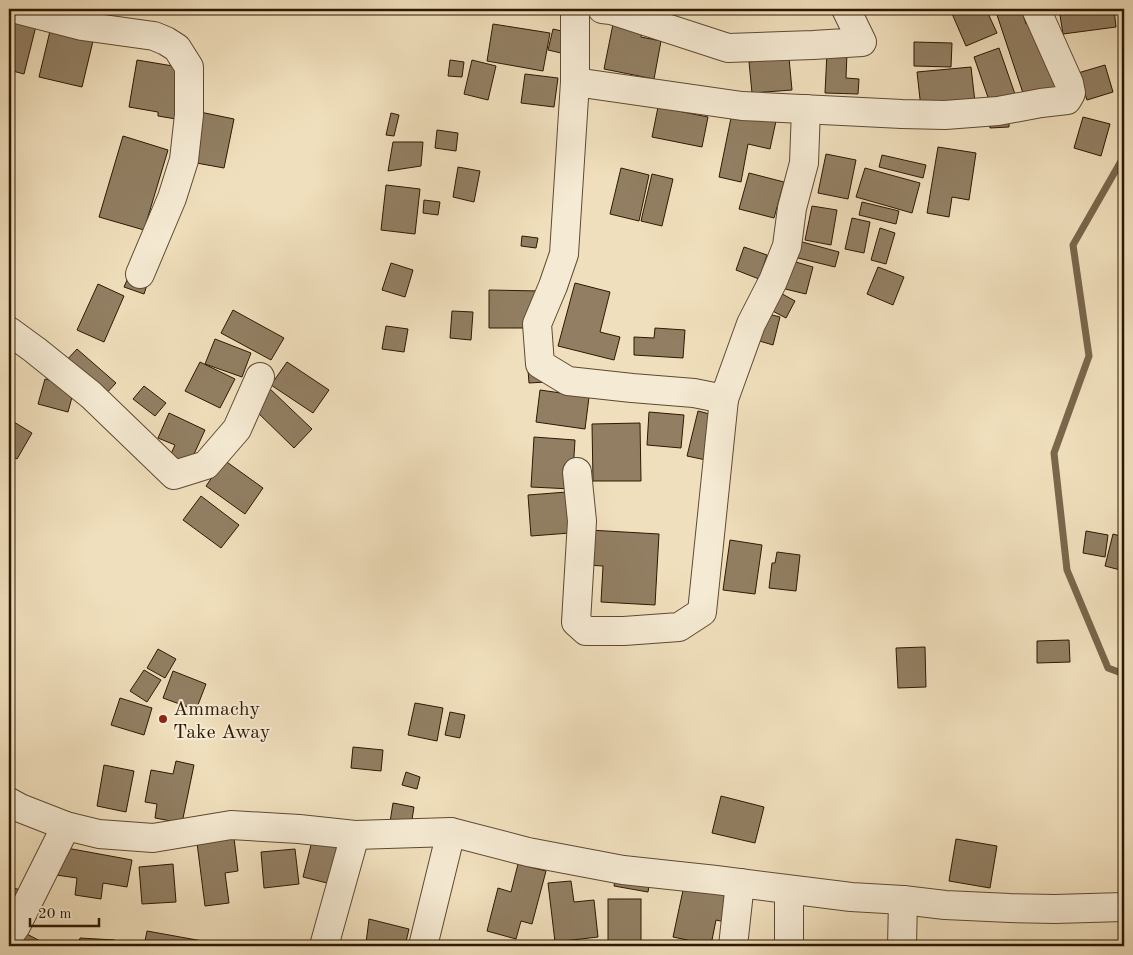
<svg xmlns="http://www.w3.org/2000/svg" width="1133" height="955" viewBox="0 0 1133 955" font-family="'Old Standard TT',serif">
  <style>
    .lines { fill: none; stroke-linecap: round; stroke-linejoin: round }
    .stream { stroke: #7a674c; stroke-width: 7 }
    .building { fill: #927f63; stroke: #2d1803 }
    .minor-casing { stroke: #5e4a31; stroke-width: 30 }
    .minor { stroke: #f5ead3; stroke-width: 28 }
    .poi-dot { fill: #8f2418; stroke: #f5ead3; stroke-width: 2 }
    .labels { text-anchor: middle; stroke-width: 4; stroke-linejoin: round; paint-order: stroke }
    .poi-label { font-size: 20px; fill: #2d1803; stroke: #f5ead3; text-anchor: start }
  </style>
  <rect width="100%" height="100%" fill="#f0dfbc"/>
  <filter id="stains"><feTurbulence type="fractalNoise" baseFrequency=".004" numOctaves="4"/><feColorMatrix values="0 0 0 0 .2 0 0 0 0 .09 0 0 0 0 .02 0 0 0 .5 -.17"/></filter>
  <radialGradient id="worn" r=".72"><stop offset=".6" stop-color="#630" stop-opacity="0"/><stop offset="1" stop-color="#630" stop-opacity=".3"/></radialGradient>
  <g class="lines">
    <path class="stream" d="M1124 156 1073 245 1089 356 1054 453 1067 570 1108 668 1124 674"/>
  </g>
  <g class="building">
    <path d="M65 9H93L88 22Z"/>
    <path d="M734 9H761L760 14 734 12Z"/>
    <path d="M950 9H986L997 33 966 46Z"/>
    <path d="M995 9H1021L1026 24 1034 22 1058 91 1026 102Z"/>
    <path d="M1059 9H1114L1116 27 1063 34Z"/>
    <path d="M9 14 37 22 24 74 9 70Z"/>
    <path d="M614 19 643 25 641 37 661 41 654 79 604 69Z"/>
    <path d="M493 24 550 33 543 71 487 61Z"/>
    <path d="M553 29 566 32 561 53 548 50Z"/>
    <path d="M50 31 93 41 82 87 39 77Z"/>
    <path d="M914 42 952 43 951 67 914 66Z"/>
    <path d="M999 48 1016 97 991 106 974 57Z"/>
    <path d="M827 52 847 53 846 78 859 79 858 94 825 93Z"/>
    <path d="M789 58 792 90 752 93 749 62Z"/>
    <path d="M137 60 185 68 176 119 158 116V112L129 107Z"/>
    <path d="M450 60 464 62 462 77 448 76Z"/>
    <path d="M472 60 496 66 488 100 464 94Z"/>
    <path d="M1105 65 1113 92 1087 100 1078 73Z"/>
    <path d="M971 67 975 102 921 108 917 72Z"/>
    <path d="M525 74 558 78 554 107 521 103Z"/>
    <path d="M658 107 708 117 702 147 652 137Z"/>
    <path d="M200 112 234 119 224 168 191 162Z"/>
    <path d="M391 113 399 115 394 136 386 135Z"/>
    <path d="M732 113 776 121 770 149 748 144 741 182 719 177Z"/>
    <path d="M1009 117V127L990 128 989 118Z"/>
    <path d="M1083 117 1110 124 1101 156 1074 148Z"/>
    <path d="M437 130 458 133 456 151 435 148Z"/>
    <path d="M123 136 168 150 144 230 99 217Z"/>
    <path d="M393 142H423L421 166 388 171Z"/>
    <path d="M938 147 976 153 969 200 952 197 949 217 927 213Z"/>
    <path d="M826 154 856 160 848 199 818 193Z"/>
    <path d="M882 155 926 165 923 178 879 167Z"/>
    <path d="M458 167 480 171 474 202 453 197Z"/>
    <path d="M621 168 649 175 639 221 610 214Z"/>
    <path d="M865 168 920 183 912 213 856 197Z"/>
    <path d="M749 173 784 182 774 218 739 209Z"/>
    <path d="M652 174 673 179 662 226 641 221Z"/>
    <path d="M386 185 420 189 415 234 381 230Z"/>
    <path d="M9 187H14L9 218Z"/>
    <path d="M424 200 440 202 438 215 423 213Z"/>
    <path d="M862 202 899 211 896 224 859 215Z"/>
    <path d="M812 206 837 210 831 245 805 240Z"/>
    <path d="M852 218 870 222 864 253 845 249Z"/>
    <path d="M880 228 895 233 886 264 871 260Z"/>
    <path d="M522 236 538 238 536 248 521 246Z"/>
    <path d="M795 240 839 252 835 267 790 256Z"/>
    <path d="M744 247 767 255 759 279 736 270Z"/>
    <path d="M789 260 813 267 806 294 781 288Z"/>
    <path d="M391 263 413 270 405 297 382 290Z"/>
    <path d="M878 267 904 277 893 305 867 294Z"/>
    <path d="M128 278 147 285 144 294 124 287Z"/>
    <path d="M575 283 610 292 600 332 620 337 614 360 558 346Z"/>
    <path d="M98 284 124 296 104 342 77 330Z"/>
    <path d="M489 290 540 291 539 328H489Z"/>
    <path d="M775 290 795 301 786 318 765 307Z"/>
    <path d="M233 310 284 338 271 360 221 333Z"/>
    <path d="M452 311 473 312 471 340 450 338Z"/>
    <path d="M764 313 780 317 773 345 756 340Z"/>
    <path d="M386 326 408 329 404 352 382 349Z"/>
    <path d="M655 328 685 330 683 358 634 355V337L654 338Z"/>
    <path d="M215 339 251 353 242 377 205 364Z"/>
    <path d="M77 349 116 383 103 397 64 363Z"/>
    <path d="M200 362 235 379 220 408 185 391Z"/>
    <path d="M287 362 329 390 313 413 271 385Z"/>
    <path d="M528 370 546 382 529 383Z"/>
    <path d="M45 379 75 386 68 412 38 404Z"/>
    <path d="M144 386 166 403 155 416 133 399Z"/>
    <path d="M269 388 312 429 294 448 251 406Z"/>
    <path d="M540 390 589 397 585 429 536 422Z"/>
    <path d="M698 411 717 416 706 460 687 456Z"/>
    <path d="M649 412 684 415 681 448 647 445Z"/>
    <path d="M169 413 205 430 189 465 170 456 175 445 158 438Z"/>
    <path d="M9 419 32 433 17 459 9 454Z"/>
    <path d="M640 423 641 481H593L592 424Z"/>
    <path d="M534 437 575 440 572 489 531 487Z"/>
    <path d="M224 460 263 488 245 514 206 486Z"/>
    <path d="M567 492 570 533 531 536 528 495Z"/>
    <path d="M201 496 239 525 221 548 183 520Z"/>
    <path d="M589 530 659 534 655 605 601 602 603 566 587 565Z"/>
    <path d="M1086 531 1108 535 1105 557 1083 553Z"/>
    <path d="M1113 534 1124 537V571L1105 566Z"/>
    <path d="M730 540 762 545 755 594 723 590Z"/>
    <path d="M777 552 800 555 796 591 769 588 772 563H775Z"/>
    <path d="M1069 640 1070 662 1037 663V641Z"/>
    <path d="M925 647 926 687 898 688 896 648Z"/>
    <path d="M158 649 176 659 165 678 147 668Z"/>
    <path d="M144 670 161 680 147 702 130 691Z"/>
    <path d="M173 671 206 684 196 710 163 698Z"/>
    <path d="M120 698 152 708 144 735 111 725Z"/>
    <path d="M415 703 443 708 437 741 408 735Z"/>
    <path d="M450 712 465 715 460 738 445 735Z"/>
    <path d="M353 747 383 750 381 771 351 768Z"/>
    <path d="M176 761 194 765 182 823 155 818 157 804 145 802 151 770 173 774Z"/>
    <path d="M104 765 134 771 126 812 97 806Z"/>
    <path d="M406 772 420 777 417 789 402 785Z"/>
    <path d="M721 796 764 807 755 843 712 833Z"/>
    <path d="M393 803 414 807 411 826 390 822Z"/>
    <path d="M234 838 238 871 225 873 229 903 205 906 197 843Z"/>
    <path d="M956 839 997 846 990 888 949 881Z"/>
    <path d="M312 841 340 848 331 884 303 877Z"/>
    <path d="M61 847 132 860 127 887 103 883 101 899 75 895 77 878 56 875Z"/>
    <path d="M295 849 299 884 264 888 261 852Z"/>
    <path d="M173 864 176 902 142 904 139 867Z"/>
    <path d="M518 864 546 871 532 924 521 921 516 939 487 931 498 888 511 892Z"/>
    <path d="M616 875 650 881 648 892 614 886Z"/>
    <path d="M571 881 574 902 594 900 598 937 555 942 548 883Z"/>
    <path d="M685 881 731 890 725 922 716 920 711 945 673 937Z"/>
    <path d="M12 887 27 893 9 919V895Z"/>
    <rect x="608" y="899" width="33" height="47"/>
    <path d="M369 919 409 929 405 946H377L366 943Z"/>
    <path d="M19 930 50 946H11Z"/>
    <path d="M147 931 208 942 207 946H144Z"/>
    <path d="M80 938 115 940 116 946H78Z"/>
  </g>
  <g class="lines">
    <defs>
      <g id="minor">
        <path d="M16 9 82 26 154 36 166 41 177 48 189 67V115L184 160 172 198 140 274"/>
        <path d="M575 9V82L742 106 902 114 945 115 998 111 1041 103 1067 100 1071 93 1069 83 1036 9"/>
        <path d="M602 9 611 10 728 48 813 45 862 42 846 9"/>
        <path d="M575 82 564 254 553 286 537 324 540 364 568 381 632 388 694 393 724 399 702 612 679 627 624 631H586L576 622 582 521 577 472"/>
        <path d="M9 331 35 350 91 395 174 475 206 465 237 429 260 377"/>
        <path d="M724 399 751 324 773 281 787 246 792 208 804 163 806 109"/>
        <path d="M9 802 20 808 66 826 99 834 153 838 231 825 299 829 355 835 451 832 528 852 623 870 716 880 851 897 903 900 945 905 1010 908 1055 909 1124 907"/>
        <path d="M9 936 16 926 66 826"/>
        <path d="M324 946 355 835"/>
        <path d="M423 946 451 832"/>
        <path d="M733 946 740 883"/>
        <path d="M789 946V890"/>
        <path d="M902 946 903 900"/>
      </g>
    </defs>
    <use href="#minor" class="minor-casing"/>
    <use href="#minor" class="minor"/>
  </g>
  <circle class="poi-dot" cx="163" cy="719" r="5"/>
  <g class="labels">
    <g class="poi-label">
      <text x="173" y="715">Ammachy<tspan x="173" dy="23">Take Away</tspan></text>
    </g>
  </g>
  <rect width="1133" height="955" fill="none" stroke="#f0dfbc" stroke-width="30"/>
  <rect x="10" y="10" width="1113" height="935" fill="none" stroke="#2d1803" stroke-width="2.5"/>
  <rect x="15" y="15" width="1103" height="925" fill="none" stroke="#2d1803"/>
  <path d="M30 918v8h69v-8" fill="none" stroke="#2d1803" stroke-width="2.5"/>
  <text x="38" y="918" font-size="15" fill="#2d1803" stroke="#f5ead3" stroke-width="4" paint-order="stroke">20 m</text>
  <rect width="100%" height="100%" filter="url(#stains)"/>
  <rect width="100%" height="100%" fill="url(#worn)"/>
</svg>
